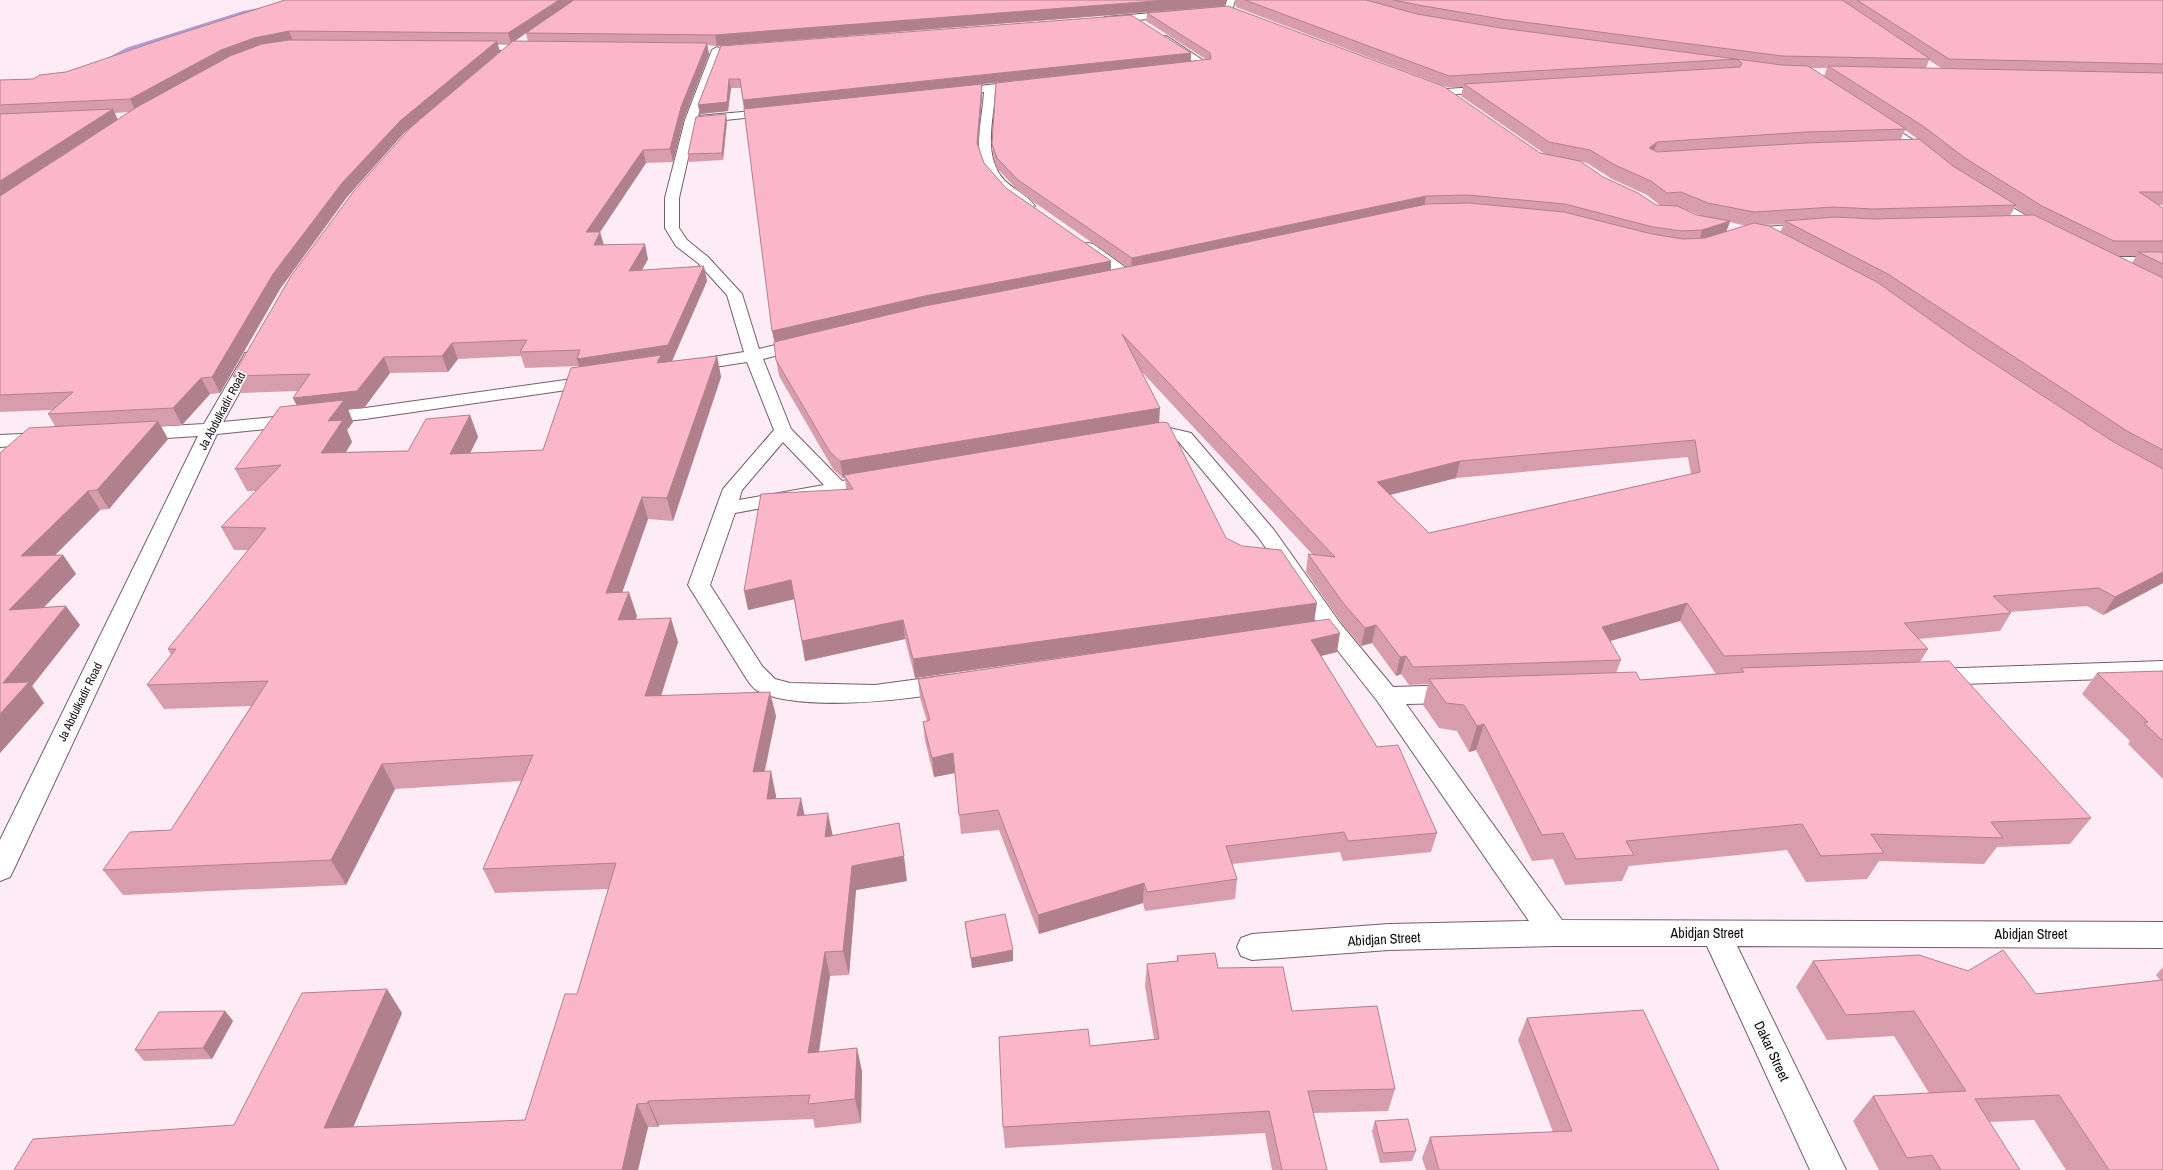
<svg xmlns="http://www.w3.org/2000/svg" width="2163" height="1170" viewBox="0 0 2163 1170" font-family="'Archivo Narrow',sans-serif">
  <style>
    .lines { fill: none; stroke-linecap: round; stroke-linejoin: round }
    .stream { fill: #ab9ed7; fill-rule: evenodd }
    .street-casing { stroke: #765d6d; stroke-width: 2 }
    .street { fill: #fff; fill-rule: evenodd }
    .wall { fill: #d89dad; fill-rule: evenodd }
    .shaded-wall { fill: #b0808d }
    .building { fill: #fbb7c9; stroke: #b0808d; fill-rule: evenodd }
    .labels { text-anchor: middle; stroke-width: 3.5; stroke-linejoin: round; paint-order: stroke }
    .street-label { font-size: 12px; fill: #12090f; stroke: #fff }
    .near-street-label { font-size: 14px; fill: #12090f; stroke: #fff }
  </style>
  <rect width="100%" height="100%" fill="#fdebf6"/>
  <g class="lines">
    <path class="stream" d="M269 6 271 8 246 13 130 50 107 62 102 61 126 48 243 11Z"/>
    <defs>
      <g id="street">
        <path d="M1227 0H1235L1232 11 1105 23 1100 20 1105 17 1225 7Z"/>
        <path d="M1165 36 1168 37 1210 65 1205 68 1179 70 1178 68 1179 66 1195 63 1162 41 1160 39Z"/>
        <path d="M469 44 536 45 541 48 536 51 466 49 464 47Z"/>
        <path d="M717 47 722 50 698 116 775 109 781 112 775 115 696 123 679 198V228L687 240 708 257 742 294 759 349 804 338 810 339 812 343 810 347 763 359 791 429 842 481 875 475 882 477 885 481 882 485 875 487 735 513 710 585 762 666 775 679 790 683 875 685 949 675 958 677 961 683 958 689C916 701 796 712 758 691 753 689 749 682 746 678L688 585 723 489 774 430 747 362 689 371 683 370 680 366 683 362 689 361 744 352 727 295 698 263 676 246 665 228V198L685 120 712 50ZM783 442 824 485 739 500 742 490Z"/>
        <path d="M1025 81 1030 84 1029 86 995 91C994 120 982 155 1004 180 1013 189 1028 196 1035 206L1028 210C1019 208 1012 201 1005 195 967 162 981 135 984 92L952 95 947 92 952 89Z"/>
        <path d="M1492 86 1497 89 1496 91 1446 95 1441 92 1446 89Z"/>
        <path d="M1877 117 1935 154 1937 157 1935 160H1927L1873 122 1871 120 1873 118Z"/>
        <path d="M1987 193 2048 228 2050 231 2048 234H2038L1982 200 1980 197 1982 194Z"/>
        <path d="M1812 223 1819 227 1817 230 1745 237 1738 233 1745 229Z"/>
        <path d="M1088 243 1093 244 1132 272 1135 275 1132 278H1122L1083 250 1081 247 1083 244Z"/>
        <path d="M2104 257H2163V265L2099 264 2097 261 2099 258Z"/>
        <path d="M251 352 257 353 259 357 223 422 365 408 594 376 600 377 603 381 600 385 594 386 365 419 217 434 14 869 10 877 0 881V840L198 436 135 440 128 438 126 434 128 430 135 428 204 424 243 357 245 353Z"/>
        <path d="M1161 426 1191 433 1274 530 1340 623 1393 687 1456 685 1465 688 1468 694 1465 700 1456 703 1406 704 1562 920 2163 922V948L1737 946 1846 1170H1810L1707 946H1554L1389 950 1252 960 1241 956 1237 947 1241 938 1252 934 1389 924 1529 921 1378 702 1324 633 1259 538 1178 441 1161 438 1145 441 1138 439 1136 435 1138 431Z"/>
        <path d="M43 433 50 435 52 439 50 443 0 447V435Z"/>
        <path d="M2163 661V677L1934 685 1925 683 1922 677 1925 671 1934 669Z"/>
      </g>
    </defs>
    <use href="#street" class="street-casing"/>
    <use href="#street" class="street"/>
  </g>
  <g class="wall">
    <path d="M285 0 1224 6 717 46 707 45 709 54 684 119 673 162 646 163 600 232 604 245 648 259 642 270 707 281 672 361 717 356 721 377 673 521 648 519 622 592 637 616 635 620 678 642 661 696 776 716 765 771 776 796V798L804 815 833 835 907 881 856 890 849 975 830 976 819 1052 857 1048 862 1072 861 1123 815 1128 813 1119 659 1125 658 1127H648L638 1170H14L234 1125 402 1013 353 1127 525 1120 577 994 609 889 495 893 483 869 521 781 395 789 346 885 123 895 103 870 171 830 251 706 164 709 147 685 171 655 168 649 248 550H234L221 527 256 491H247L235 469 297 405 298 391 241 393 233 376 513 42 511 44 497 43 500 52 404 133 347 197 280 289 220 393 210 394 182 425 161 426 168 439 109 509 100 510 55 555H63L76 574 44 607 80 625 32 686 44 703 0 753V453L55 426 48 414 53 410 0 412V80L33 79 66 72ZM526 33 528 42 514 41ZM130 112 118 120 114 113ZM521 356 525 368 579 366 543 450 470 453 478 437 470 415 408 451 346 452 352 442 347 430 353 422 348 409 364 408 390 373 448 372 458 359Z"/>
    <path d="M1235 0H2163V205H2159L2163 208V583L2103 615 2087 606 2010 612 2011 613 2000 631 1918 639 1928 649 1920 662 2091 818 2070 844 1997 847 1984 864 1879 861 1867 879 1806 882 1787 850 1629 866 1622 881 1565 885 1553 859 1532 861 1476 750 1469 752 1457 731 1439 728 1423 705 1428 684 1409 685 1401 674 1396 676 1372 643 1361 646 1341 622 1306 572 1308 554 1313 555 1140 370 1159 422 1226 538 1315 621 1337 652 1321 656 1377 747 1437 833 1431 852 1343 861 1340 852 1232 864 1237 879 1235 899 1145 911 1143 903 1039 934 999 830 961 834 955 773 934 777 925 741 923 722 927 721 920 698 918 679 1129 648 915 678 905 639 805 661 794 599 748 610 846 489 845 478H843L833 469 779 376 776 360 774 341 741 88H731L728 111 700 114 698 105 721 46 1191 53V61L1207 60 1146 21 1147 13 1540 153 1545 154 1461 96 1463 87H1447L1236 7ZM1929 60 1941 68H1926ZM1811 68H1827L1824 76ZM1099 72 992 144 993 154 997 168 1018 191 1127 267 1111 270V261L1006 188 984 163 978 146 982 94V84ZM1905 130 1918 139H1901ZM1580 161 1587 163 1612 179 1647 195 1661 206 1656 205 1603 177ZM1679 207 1700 215H1697ZM2015 207 2028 216H2010ZM1730 222 1746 226 1726 232ZM1784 224 1780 232 1764 225ZM2117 256H2136L2132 263ZM1688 457 1691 474 1429 533 1390 495 1456 478ZM1680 621 1716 674 1640 680 1616 673 1621 660 1610 641Z"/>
    <path d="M727 121 723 160 689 162 688 154Z"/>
    <path d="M2163 671V779L2128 744 2130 741 2082 694 2097 673Z"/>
    <path d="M965 922 1013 950V961L972 968 966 932Z"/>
    <path d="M1177 956 1218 968 1292 1011 1395 1089 1388 1111 1313 1113 1327 1170H1272L1265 1133 1005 1148 1003 1127 1090 1046 1154 1039 1145 986 1147 964 1177 961Z"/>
    <path d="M1813 961 2036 994 2160 980 2156 975 2163 967V1170H2066L2034 1120 1989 1122 2020 1170H1879L1853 1121 1873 1096 1929 1093 1894 1036 1827 1040 1796 987Z"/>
    <path d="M225 1011 233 1021 212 1059 144 1061 135 1050Z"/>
    <path d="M1527 1018 1719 1170H1426L1422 1158 1430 1137 1553 1132 1518 1040Z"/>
    <path d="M1375 1121 1416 1151 1412 1161 1380 1163 1372 1131Z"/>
  </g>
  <g class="shaded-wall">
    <path d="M559 0H577L526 33 511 44 508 33Z"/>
    <path d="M1167 0H1226L1224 6 717 46 715 35Z"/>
    <path d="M289 31 293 42 136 112 130 99 221 50 254 38Z"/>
    <path d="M497 41 500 52 404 133 347 197 280 289 220 393 212 377 273 274 342 183 400 121Z"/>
    <path d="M707 43 709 54 684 119 673 162 670 149 681 107Z"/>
    <path d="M1191 53V62L982 84V94L978 154 977 143 745 110 743 100Z"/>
    <path d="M729 79 731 88 728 111 700 114 698 105Z"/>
    <path d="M113 109 119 122 0 199V181Z"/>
    <path d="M726 114 727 121 723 160 722 153Z"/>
    <path d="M1657 142 1653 154 1649 148Z"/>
    <path d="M643 150 646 163 600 232 604 246 598 260 586 232Z"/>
    <path d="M1426 196 1424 206 1131 269 1132 258Z"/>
    <path d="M1730 221 1726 232 1699 242 1702 230Z"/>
    <path d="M645 244 648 259 633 286 629 271Z"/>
    <path d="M1111 261V273L775 344 772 331 925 296Z"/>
    <path d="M704 266 707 281 672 361 582 375 577 359Z"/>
    <path d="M452 343 458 359 448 372 442 356Z"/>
    <path d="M717 356 721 377 673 521 667 498Z"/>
    <path d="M384 357 390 373 364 408 348 409 353 422 347 430 352 442 331 476 293 398Z"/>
    <path d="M201 378 210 394 182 425 173 408Z"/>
    <path d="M1160 408 1159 425 844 475 845 478H843L840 461Z"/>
    <path d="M470 415 478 437 459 476 450 454Z"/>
    <path d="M158 421 168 439 109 509 97 490Z"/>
    <path d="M1460 461 1456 478 1374 499 1377 482Z"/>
    <path d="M88 491 100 510 34 576 21 556Z"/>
    <path d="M642 497 648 519 614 616 606 593Z"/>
    <path d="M63 555 76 574 23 629 9 610Z"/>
    <path d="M2163 572V583L2103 615 2115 597Z"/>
    <path d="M791 580 795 599 748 610 744 591Z"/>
    <path d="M629 592 637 616 626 644 618 620Z"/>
    <path d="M1317 603 1314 622 915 678 913 659Z"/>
    <path d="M1687 603 1680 621 1596 645 1602 627Z"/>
    <path d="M66 606 80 625 32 686 44 703 0 753V714L3 683Z"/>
    <path d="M671 618 678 642 653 721 645 696Z"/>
    <path d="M903 620 905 639 805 661 802 641Z"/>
    <path d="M1376 625 1372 643 1361 646 1365 628Z"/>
    <path d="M1340 633 1337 652 1308 659 1311 640Z"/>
    <path d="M1406 656 1401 674 1396 676 1400 657Z"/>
    <path d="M770 692 776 716 759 796 753 772Z"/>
    <path d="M1484 724 1476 750 1469 752 1477 726Z"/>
    <path d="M953 753 955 773 934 777 932 758Z"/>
    <path d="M382 764 395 789 346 885 331 860Z"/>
    <path d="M771 771 776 796 773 823 767 799Z"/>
    <path d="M801 798 806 822 797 816Z"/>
    <path d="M828 813 833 837H825Z"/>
    <path d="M904 856 907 881 856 890 849 975 843 951 852 866Z"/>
    <path d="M1144 883 1143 903 1039 934 1038 915Z"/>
    <path d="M1013 950V961L972 968 971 958Z"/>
    <path d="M825 952 830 976 815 1077 808 1053Z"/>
    <path d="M387 989 402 1013 343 1151 324 1128Z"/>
    <path d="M225 1011 233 1021 212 1059 203 1048Z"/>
    <path d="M857 1048 862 1072 861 1123 855 1099Z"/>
    <path d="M648 1101 659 1125 658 1127 648 1103Z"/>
    <path d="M637 1104 648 1127 638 1170H622Z"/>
  </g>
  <g class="building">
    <path d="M285 0H559L508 33 289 31 254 38 221 50 130 99 0 105V80L33 79 40 75 66 72 163 39Z"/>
    <path d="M574 0H1167L715 35 526 33Z"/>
    <path d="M1245 0H1366L1417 14 1501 28 1782 65 1808 66 1906 129 1806 132 1657 142 1649 148 1657 152 1806 143 1919 139 1953 166 2016 205 1873 209 1834 207 1754 212 1708 203 1681 192 1667 193 1651 181 1615 165 1590 150 1549 142 1464 84 1740 67 1742 63 1736 59 1449 76Z"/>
    <path d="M1394 0H1842L1930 59 1782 56 1501 19 1418 5Z"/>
    <path d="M1857 0H2163V64L1949 59Z"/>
    <path d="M1228 6 1443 86 1540 153 1580 161 1603 177 1638 193 1656 205 1677 206 1697 215 1730 221 1702 230 1682 231 1653 227 1565 204 1468 195 1426 196 1132 258 1018 180 997 158 992 144 996 83 1211 59 1210 53 1147 13Z"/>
    <path d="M1131 15 1191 53 743 100 740 79H729L727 102 698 105 721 46Z"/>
    <path d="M289 40 497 41 400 121 342 183 273 274 212 377 201 378 173 408 48 414 73 392 0 395V196L137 107 230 56 262 44Z"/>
    <path d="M513 41 707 43 681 107 670 149 643 150 586 232H600L594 245 645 244 629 271 704 266 668 345 577 359 580 350 520 352 527 340 452 343 442 356 384 357 357 391 293 398 310 374 233 376 291 276 354 191 410 128Z"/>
    <path d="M1828 66 2163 73V192H2139L2163 208V241H2114L2042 206 1965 158 1923 126Z"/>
    <path d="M982 84 977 143 984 163 1006 188 1111 261 925 296 772 331 744 109Z"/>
    <path d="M113 109 0 181V114Z"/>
    <path d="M726 114 722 153 688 154 696 117Z"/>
    <path d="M1469 203 1564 212 1652 234 1683 239 1705 238 1754 223 1769 226 1877 282 1970 348 2112 441 2163 469V572L2115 597 2099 588 1993 596 2011 613 1904 623 1928 649 1724 656 1687 603 1602 627 1621 660 1413 667 1406 656 1400 657 1376 625 1365 628 1344 604 1308 554 1335 557 1122 334 1160 408 840 461 830 452 776 360 774 342 925 306 1158 261 1427 204ZM1695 440 1700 472 1429 533 1377 482 1460 461Z"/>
    <path d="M2034 215 2163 278V450L2127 431 1888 274 1785 221 1835 217 1873 219Z"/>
    <path d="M2138 252H2163V264Z"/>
    <path d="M661 355 657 363 717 356 667 498 642 497 606 593 629 592 618 620 671 618 645 696 770 692 753 772 771 771 767 799 801 798 797 816 828 813 825 837 899 823 904 856 852 866 843 951 825 952 808 1053 857 1048 855 1099 808 1104 810 1095 648 1101V1103L637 1104 622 1170H14L33 1139 234 1125 302 993 387 989 324 1128 525 1120 565 994H577L616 863 483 869 533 755 382 764 331 860 103 870 130 832 171 830 268 681 147 685 176 649H168L266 528 221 527 281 465 235 469 280 407 344 400 328 421 343 420 321 453 408 451 426 419 470 415 450 454 543 450 571 368Z"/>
    <path d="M158 421 97 490 88 491 21 556 63 555 9 610 66 606 3 683 29 682 0 714V453L29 428Z"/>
    <path d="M1162 422 1168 423 1226 538 1242 546 1281 550 1317 603 913 659 903 620 802 641 791 580 744 591 761 494 853 489 844 475Z"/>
    <path d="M1329 619 1340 633 1311 640 1377 747 1398 745 1437 833 1348 841 1344 832 1226 846 1237 879 1147 892 1144 883 1038 915 998 810 959 815 953 753 932 758 923 722 930 720 918 679Z"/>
    <path d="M1949 661 2091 818 1991 822 2003 838 1871 834 1884 853 1821 856 1802 824 1626 841 1634 855 1576 859 1563 833 1542 835 1484 724 1477 726 1464 705 1446 703 1429 679 1636 672 1640 680 1744 672 1741 668Z"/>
    <path d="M2163 671V741L2144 723 2148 722 2097 673Z"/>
    <path d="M1005 914 1013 950 971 958 965 922Z"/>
    <path d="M2003 950 2036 994 2163 980V1170H2109L2059 1095 1975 1099 2020 1170H1941L1932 1155 1907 1158 1873 1096 1966 1091 1914 1011 1846 1015 1813 961 1919 955 1968 971Z"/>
    <path d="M1215 953 1218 968 1283 967 1292 1011 1377 1006 1395 1089 1308 1091 1327 1170H1282L1269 1111 1003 1127 999 1037 1088 1029 1090 1046 1159 1039 1147 964 1178 961 1177 956Z"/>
    <path d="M1643 1010 1719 1170H1439L1430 1137 1572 1131 1527 1018Z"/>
    <path d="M225 1011 203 1048 135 1050 159 1012Z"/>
    <path d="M1408 1119 1416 1151 1383 1153 1375 1121Z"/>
  </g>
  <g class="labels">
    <g class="street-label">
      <text transform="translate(222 411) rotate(-62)" y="4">Ja Abdulkadir Road</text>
      <text transform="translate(80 702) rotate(-64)" y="4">Ja Abdulkadir Road</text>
    </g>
    <g class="near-street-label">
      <text x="1707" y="938">Abidjan Street</text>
      <text x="2031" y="939">Abidjan Street</text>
      <text transform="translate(1384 939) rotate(-3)" y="5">Abidjan Street</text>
      <text transform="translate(1772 1051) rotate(65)" y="5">Dakar Street</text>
    </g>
  </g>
</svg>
